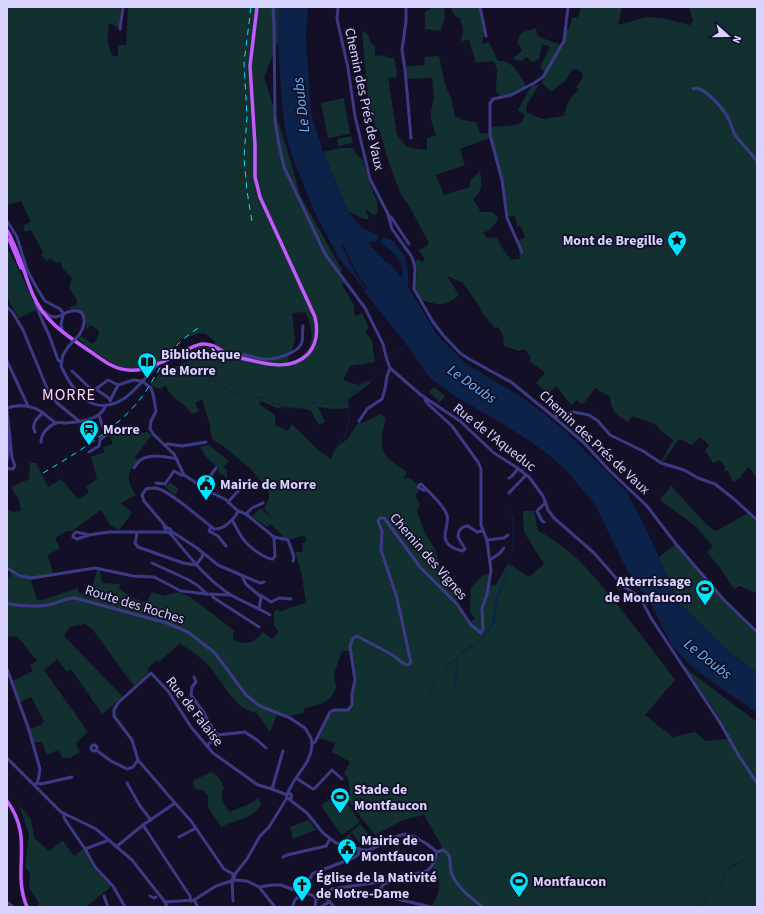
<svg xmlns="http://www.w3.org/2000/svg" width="764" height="914" viewBox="0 0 764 914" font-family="'Source Sans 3',sans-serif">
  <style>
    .green { fill: #12302f; fill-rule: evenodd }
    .water { fill: #0c2248; fill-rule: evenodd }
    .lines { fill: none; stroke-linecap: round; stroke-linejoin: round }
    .stream { stroke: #0c2248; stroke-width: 1 }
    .minor { stroke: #3d3a85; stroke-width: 3 }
    .major { stroke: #c25bff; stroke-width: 3.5 }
    .rail { stroke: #00e5ff; stroke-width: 1; stroke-dasharray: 6 5; stroke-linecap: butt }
    .minor-bridge { stroke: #3d3a85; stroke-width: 3 }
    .labels { text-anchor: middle; stroke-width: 3.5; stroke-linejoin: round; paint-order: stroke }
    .street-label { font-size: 14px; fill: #d9d4ff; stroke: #130f26 }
    .poi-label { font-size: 14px; font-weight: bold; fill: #d9d4ff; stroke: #130f26; text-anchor: start }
    .water-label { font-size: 15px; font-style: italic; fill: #62b6ff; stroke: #130f26 }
    .quarter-label { font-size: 16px; letter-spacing: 1px; fill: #ffd6f0; stroke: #130f26 }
  </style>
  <rect width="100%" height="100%" fill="#130f26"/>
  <g class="green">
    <path d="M7 7H121L119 28 109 23C107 35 107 44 112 55L118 57V45H126L128 7H278V42L264 77 287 149 300 195 342 270 339 276 344 282 342 285 354 305V314L356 316 362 313 369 328 365 331 372 341 375 362 350 366 343 380 358 385 369 380 370 383 348 400 349 408 333 409 318 407 325 422 319 425 311 411 303 408 287 407 276 408 261 401 259 404 275 415V425L288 431 292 424 318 450 331 459 336 448 347 439 360 421 362 423 381 414 386 418C383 428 379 446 386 456 390 461 402 468 407 472L403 479 409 478 415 482 419 491 415 495 420 504 417 511 424 531 435 549 442 573 469 622 475 619 470 611 471 587 483 575 490 574V586L496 585 508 563 529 577 544 564 524 532 523 511H534L538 531C572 548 596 578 619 607 638 631 657 655 675 680L645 715 673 737 695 732 706 741 727 739 719 717 685 668 686 667 693 674 757 722V907H431C440 895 443 879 433 868L442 847 424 815 403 820 375 835 353 807 348 799 350 795 348 777 344 774 350 762 332 752 335 743 319 738 327 719 333 711H346L351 710 353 706V694L356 678 351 651H344L341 653 334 674 336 688 330 699 321 704 305 708 303 713 290 716 278 712 270 732 257 713C232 709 222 678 205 662 198 655 188 650 180 643L159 662 156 660 147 669 149 672 134 686 93 630 85 624 70 627 64 636 123 697 102 714 71 669 67 672 57 659 44 670 88 732 76 743 80 752 70 758H63L58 750 47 755 42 742H34L30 729 42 724 44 721 31 697 20 702 13 681 33 671 30 665 37 661 17 636 7 637V577H10L11 570 7 566V509L13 512 21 511 19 500 11 487 29 479 30 463H36L48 487 61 479 78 499 89 493 86 487 97 479 91 457 105 452 103 447 113 444 109 435 130 424 142 433 147 432 152 435 135 457 138 461C126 473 126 481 136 495L121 503 132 513 119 530 110 525 101 510 72 531H67L55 538 60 548 48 555 53 574 31 580 37 600H42L78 588 79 593 90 595 97 570H100L102 583 120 584 119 589 133 598 146 602 152 592 164 596 177 592 189 596 235 631 233 634V640C248 645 253 644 263 632L272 639 279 632 274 625V611L278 609 280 612 289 608 306 603 301 571 295 552H303L302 543 306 542 305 535 292 539 282 537V535L270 524 267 527 252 516 261 508 273 520 264 509 269 498 268 490 251 469 222 445 214 441 211 435 210 426 202 399 195 403 199 412 192 414 186 407 171 395 165 385 161 389 151 386 165 365 168 368 178 366 189 361 195 348 202 346 213 347 215 342C205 333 204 331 191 336 188 337 185 337 182 339 175 343 171 354 163 359 153 366 138 370 125 368 114 366 87 347 78 339L81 336 93 344 97 339 99 331 91 325 86 330C87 317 85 310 71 309L70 307 77 305V300L69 288 72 278 62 268 61 262 56 263 50 258 47 261 41 255 43 252 31 230 25 232 23 225 31 222 21 201 7 205ZM305 312C316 334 315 354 289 363L288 353 292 351 295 339 292 313Z"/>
    <path d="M433 7H444L445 17 441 31 425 29V12Z"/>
    <path d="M450 7H480L485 32 483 38 482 44 489 42 498 61C511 58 520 75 526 86L508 95 500 96 496 92 497 68 493 61 476 63 469 40 461 41 463 29 460 18 455 16Z"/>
    <path d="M581 7H622L618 25 646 17 662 18 690 25 693 21 689 7H757V479L749 467 741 475V477L733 482 728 471H724L725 467 720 460 713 463 705 451 709 445 700 437 692 445 679 439 662 463 661 462 673 440C668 435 660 432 657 425L632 416 628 422C615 414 612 413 610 397L595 388 582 405 577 400 571 405 556 386 548 394 536 383 545 373C539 367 535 366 529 361L531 358 525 349 519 351 504 346 503 335 498 327 495 328 481 312 480 307 463 283 447 276 459 295C443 308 438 305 419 299L415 289 417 270 415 261 419 259 421 262 425 260 419 250 427 246 429 243 408 204 401 195 389 163 379 129H376L368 97 362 31 367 33 372 45H375V56L385 55V57L394 58 397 74 396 78 388 77 397 135 407 147 427 150V138L436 135 431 120V111L434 98 432 78 407 79V66L425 65 424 57 439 56 445 84 451 98 455 116 463 120 476 122 480 133 491 134V127L516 125 522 122 525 115 518 110 532 85H539L527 104 526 112 542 119 564 116C566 107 570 95 579 90L576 87 583 78 582 73 574 68 565 81 551 92 542 83 546 74 540 67 550 47 542 44 539 59 532 62 526 57 522 61 516 60 513 58 522 51 517 42 521 33 535 28 539 37 564 46 566 31 569 29 572 18 578 17ZM491 137 503 182 508 217 515 216 517 226H521L525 238 518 240 520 259 511 260 501 246 497 237 487 238 483 233 491 229 499 218 492 212H481L473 199C483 191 482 183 480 171L470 181V187L444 195 436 175 465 165 460 149Z"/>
    <path d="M344 98 350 134 328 138 321 103Z"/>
    <path d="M351 136 353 143 338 146 337 139Z"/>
    <path d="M339 148H353L355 152 363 161 370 184 377 202 378 212 374 216 365 208 369 219H363L348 211 323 152Z"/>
    <path d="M8 250 16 264 32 298 36 310 19 318 11 305 7 296Z"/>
    <path d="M434 387 445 396 440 402 429 392Z"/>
    <path d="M209 445 229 461 223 467 227 470V478L218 472 219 469 208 459 200 447Z"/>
    <path d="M170 482 179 490 175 495 165 487Z"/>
    <path d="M671 486 707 525 716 531 748 513 757 523V591L755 593 740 586 734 589 720 568 707 552 713 546 694 525 660 500Z"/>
    <path d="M676 544 731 608 757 632V672L728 651 679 603 658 558Z"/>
    <path d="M211 772C219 775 221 780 224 788 219 798 224 804 230 812L249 804 259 798 261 804C254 819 234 820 221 827 217 818 210 814 208 806 208 803 208 799 208 796L203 790 196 789 193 786V781Z"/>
    <path d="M339 792 360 822 342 835 321 806Z"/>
    <path d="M19 805 31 819 34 838 49 851 63 841 74 856 83 849 93 868 112 886 86 907H37L39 903 29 888 30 873 25 867 29 834Z"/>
    <path d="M309 820 316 830 293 839 290 827Z"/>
    <path d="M360 824 372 838 362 846 351 832Z"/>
    <path d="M349 834 355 843 341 841Z"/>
  </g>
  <g class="water">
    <path d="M278 7H308L306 39 311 113 323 152 348 211 363 229 379 235 376 242 370 241 369 244 386 262 390 264 401 277C407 263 390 249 380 243L382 238 389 239 393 241 405 257 408 272V287L438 336 466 364 523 398 542 412 566 432 627 492 648 533 679 603 728 651 757 672V713L701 674 690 665 672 646 647 596 636 585 625 566 595 505 568 472 549 455 531 442 498 421 456 397 430 378 404 341 364 292 365 290 364 288 339 258 314 211 292 156 286 134 282 105 278 42ZM341 244 344 246 357 273 367 288 366 289 355 273Z"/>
    <path d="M510 506 511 512 514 520 513 546 508 570 498 600 495 623 481 641 464 652 457 659 458 663 455 690 453 693 457 664 456 659 449 665 443 675 436 680 431 694 425 702 430 694 435 681 443 674 449 663 459 656 462 651 479 641 492 625 496 600 507 571 512 549 513 521 510 511Z"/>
    <path d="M692 851 720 867C735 870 743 856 757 853L748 857 729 870 724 878V882L717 891 708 896 704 904 700 907 708 896 717 890 719 886 723 881V878L729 868 720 867Z"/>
  </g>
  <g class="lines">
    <g class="stream">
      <path d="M7 263 13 274 27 290"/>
      <path d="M389 355 404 347"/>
      <path d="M179 366 183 364 190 366 233 393 243 391 252 398 265 397 275 405 277 404 282 406 284 409 286 410 287 407 301 409C310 403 314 401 325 404L332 401 338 402 346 400 359 386 372 380 380 371"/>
      <path d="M332 456 340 442 344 438 347 429 349 419 346 400"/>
    </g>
    <g class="minor">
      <path d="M273 7 274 26 275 120 279 145 284 167 325 254 365 308 383 344 387 360 390 368 421 395 460 421 494 453 516 467 529 477 543 496 548 510 554 518 594 553 623 586 640 597 651 618 719 721 739 756 757 783"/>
      <path d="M338 7 337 19 348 68 355 116 370 179 388 214 392 229 412 257 415 267 414 289 433 322 443 335 460 353 469 359 511 382 554 417 584 443 610 471 647 506 676 544 724 600 757 632"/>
      <path d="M406 7V21L402 50 405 69 411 138"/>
      <path d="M480 7 486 36"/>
      <path d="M120 29 123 7"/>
      <path d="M693 89 697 88C707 91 723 108 728 118 731 123 732 129 735 135 742 144 750 152 757 161"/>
      <path d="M389 216 391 217 409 244"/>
      <path d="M7 221 17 237 27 270 38 290 45 301 60 309 64 314"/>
      <path d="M522 252 507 218 502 180 490 135V103L493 99 511 95 534 83 543 77 564 41 568 7"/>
      <path d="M35 302 42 320 49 335 58 360 61 362"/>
      <path d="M7 307 13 313 23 330 49 393 57 403 79 421"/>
      <path d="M45 312C48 316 51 317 56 317 62 316 65 312 71 311 88 308 86 325 79 335"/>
      <path d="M63 333 61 325 63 315"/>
      <path d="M68 347 63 355 61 366C73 392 93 419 125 398 137 389 148 375 158 364"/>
      <path d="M235 357C243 352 254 358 263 359 273 360 299 354 302 342 303 337 302 331 303 326"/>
      <path d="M7 361 28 406"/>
      <path d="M72 371 91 389H96L110 399"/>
      <path d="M142 381 151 388 153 394 156 411 151 421 150 429 154 435 174 454 184 475 212 493 225 499 238 511 246 514 274 537 288 540 294 557 293 561"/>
      <path d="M96 389 108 380 118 385"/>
      <path d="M110 401 118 385 133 380 142 381"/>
      <path d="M7 408C19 404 33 405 43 413 47 416 51 420 56 423"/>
      <path d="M7 410 12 458 15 466 13 469H10L7 468"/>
      <path d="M554 417 574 412 589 415 598 421 610 435 643 451 661 463 684 470 698 478 715 484 734 499 757 520"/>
      <path d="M359 421 367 409 382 399 385 389 387 376 390 368"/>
      <path d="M7 424 9 446 7 461"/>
      <path d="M35 432C31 424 37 418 43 413"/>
      <path d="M41 442C41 434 48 426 56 423 58 422 62 423 65 423 79 422 100 421 106 405"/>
      <path d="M165 445 168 444 182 446 206 442"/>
      <path d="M89 452 99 446 100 440 107 434 102 425 99 415"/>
      <path d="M134 468C142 451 161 456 177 459"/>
      <path d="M509 478 511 477 518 469"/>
      <path d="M156 483 165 484 174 471 181 475H184"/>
      <path d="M203 486 216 468"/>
      <path d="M427 490H423L418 487 419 485 421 484C428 491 444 505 447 515 450 526 438 539 452 547 455 549 459 550 463 551L465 549 458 537C458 531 461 526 468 526L477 532 482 531"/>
      <path d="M509 493 526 475"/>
      <path d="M228 502 243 486"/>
      <path d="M246 514 252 508 263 503"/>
      <path d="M232 520C236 526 239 534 244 540 248 546 266 560 273 559L275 556 274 537"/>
      <path d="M544 522 542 521 537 511 546 502"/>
      <path d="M163 523 166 532 170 533 171 531 170 529 167 528 144 501 142 495 146 489C149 488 153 488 156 488 169 490 202 520 214 529 223 530 235 519 238 511"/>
      <path d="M211 527 209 531 218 536 226 546"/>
      <path d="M171 531 197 548 218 565 248 578 260 583 264 582"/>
      <path d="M137 533 135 543 138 547 183 563 196 565 202 557 203 553"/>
      <path d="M170 533C188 555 206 579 231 595 243 602 257 607 270 615"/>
      <path d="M89 535 76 532 73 535V537L77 539 89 535 109 532H166"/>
      <path d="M487 540 504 538 508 535"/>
      <path d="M490 560 500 553 504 548"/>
      <path d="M152 563 187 579 197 585 207 594"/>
      <path d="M7 568 20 576 32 578 95 568 133 576 154 577 181 591 207 594 231 595"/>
      <path d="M242 576 246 584 261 597 259 609"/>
      <path d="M211 594 214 598 259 627"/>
      <path d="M260 595 271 602 279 598 291 599"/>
      <path d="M7 603C14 606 41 607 48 605 58 603 65 598 75 598L167 623 188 632 215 653 246 695 260 706 290 718 305 728 311 738 312 744 311 752 307 762 294 781 287 794"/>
      <path d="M7 669 29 730 40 769 39 776 37 783 35 785"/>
      <path d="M194 677 196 682 192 687 191 695 204 713 214 731 218 735"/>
      <path d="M218 735 245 732 257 740 266 748"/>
      <path d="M312 744 315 742 330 712 334 710H348L352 705V694L355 680 351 654 350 646 353 638 357 636 359 637C371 644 383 649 394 656 399 659 402 664 407 665L411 663 397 598 381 550 382 531 378 521 380 518H384L388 523 420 567 457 604 471 625 481 633 483 629 482 608 487 594 491 571 487 540 481 525V469L478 462 452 426 429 405 425 400 426 398"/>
      <circle cx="94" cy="748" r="3"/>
      <path d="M207 746 218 735"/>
      <path d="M96 750 111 761 127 769 133 767 138 760"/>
      <path d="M7 758 61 812 96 829 132 860 165 902 167 907"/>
      <path d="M296 778 313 789 315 788 332 770 342 779"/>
      <path d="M37 783 41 784 72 777"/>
      <path d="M127 783 140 806 151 820"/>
      <path d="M272 789 283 751"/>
      <circle cx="289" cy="796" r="2.5"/>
      <path d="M289 799 307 813 323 833 336 843 363 850H369L383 844 395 837 405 834 415 837 427 844 437 852"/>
      <path d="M175 803 191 821 224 869 233 874V878"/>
      <path d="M64 813V818L85 849 95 867 113 886 125 907"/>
      <path d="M143 825 190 896 191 901"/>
      <path d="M179 837 196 828"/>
      <path d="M116 847 143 825 175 803 138 760 132 740 114 716V710L118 703 151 673 168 691 191 727 213 753 258 785 272 789 287 795"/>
      <path d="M85 849 109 840"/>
      <path d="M437 852 443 850C454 855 448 866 452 875 459 889 471 898 483 907"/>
      <path d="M283 857 287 855 326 846 330 839"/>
      <path d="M232 880 233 901"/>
      <path d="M234 880 235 874 247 859 260 836 269 827 287 798"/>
      <path d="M388 883C383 884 381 886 380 892L384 896 431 907"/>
      <path d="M259 887 275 907"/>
      <path d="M306 893 308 883 312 874 353 858 358 855 360 849"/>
      <path d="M306 893 312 895 316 899"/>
      <path d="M324 895 334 907"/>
      <path d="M104 896 108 907"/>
      <path d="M150 896 154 898 156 897"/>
      <path d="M316 899 322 897 332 889 387 881 427 871C433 866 436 859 437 852"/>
      <path d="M194 900 198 907"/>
      <path d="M7 902 13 907"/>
      <path d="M165 902 194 900 216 886 234 880 247 881 259 887 272 885H281L302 893H306"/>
      <path d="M292 907 295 900 302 893"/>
      <path d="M315 907 316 899"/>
      <path d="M321 907 329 902"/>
    </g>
    <g class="major">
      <path d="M7 230C19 251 24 274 33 295 44 321 66 335 88 350 96 355 103 361 111 365 137 379 161 362 185 351 190 348 196 345 202 344 213 343 220 351 230 355 236 357 244 359 250 360 270 365 292 370 308 354 317 344 318 330 315 317L260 197 255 177V145L250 66 257 7"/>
      <path d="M9 239 21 268"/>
      <path d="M7 801C35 839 11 869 27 907"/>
    </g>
    <g class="rail">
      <path d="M251 7 244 63 247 117 244 157 247 191 252 222"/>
      <path d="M43 473C75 454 112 432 137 403 150 388 158 368 171 352 179 341 190 334 201 326"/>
    </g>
    <path class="minor-bridge" d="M68 347 79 335"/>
  </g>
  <defs>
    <symbol id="sight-pin" viewBox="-11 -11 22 30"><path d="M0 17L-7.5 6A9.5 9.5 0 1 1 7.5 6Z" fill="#00e5ff" stroke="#130f26"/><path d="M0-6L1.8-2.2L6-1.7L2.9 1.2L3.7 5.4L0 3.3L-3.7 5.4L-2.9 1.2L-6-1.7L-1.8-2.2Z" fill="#111"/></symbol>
    <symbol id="library-pin" viewBox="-11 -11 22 30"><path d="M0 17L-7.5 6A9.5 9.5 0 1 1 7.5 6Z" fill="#00e5ff" stroke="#130f26"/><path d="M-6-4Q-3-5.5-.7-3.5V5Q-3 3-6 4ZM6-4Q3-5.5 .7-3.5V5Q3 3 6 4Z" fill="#111"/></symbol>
    <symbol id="station-pin" viewBox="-11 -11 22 30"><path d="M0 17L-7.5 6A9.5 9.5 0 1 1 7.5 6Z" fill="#00e5ff" stroke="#130f26"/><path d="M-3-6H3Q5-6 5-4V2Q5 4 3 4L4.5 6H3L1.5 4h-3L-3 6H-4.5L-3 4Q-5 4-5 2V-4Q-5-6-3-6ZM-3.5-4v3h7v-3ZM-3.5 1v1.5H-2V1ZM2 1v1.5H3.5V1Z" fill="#111"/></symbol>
    <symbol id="civic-pin" viewBox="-11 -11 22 30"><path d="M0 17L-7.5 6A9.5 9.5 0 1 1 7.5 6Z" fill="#00e5ff" stroke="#130f26"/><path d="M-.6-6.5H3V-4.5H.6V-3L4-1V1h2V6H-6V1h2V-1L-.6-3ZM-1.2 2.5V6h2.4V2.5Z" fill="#111"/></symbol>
    <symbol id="stadium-pin" viewBox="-11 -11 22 30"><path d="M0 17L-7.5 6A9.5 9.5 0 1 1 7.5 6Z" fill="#00e5ff" stroke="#130f26"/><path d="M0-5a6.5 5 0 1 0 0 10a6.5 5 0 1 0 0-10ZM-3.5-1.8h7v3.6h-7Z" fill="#111"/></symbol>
    <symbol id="church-pin" viewBox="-11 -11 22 30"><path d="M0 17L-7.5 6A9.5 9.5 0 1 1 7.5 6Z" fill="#00e5ff" stroke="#130f26"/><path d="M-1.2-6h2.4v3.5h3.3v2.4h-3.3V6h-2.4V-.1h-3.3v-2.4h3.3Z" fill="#111"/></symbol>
  </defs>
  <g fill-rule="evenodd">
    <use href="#sight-pin" x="666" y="229" width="22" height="30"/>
    <use href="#library-pin" x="136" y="351" width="22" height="30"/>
    <use href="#station-pin" x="78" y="418" width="22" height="30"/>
    <use href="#civic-pin" x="195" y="473" width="22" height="30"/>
    <use href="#stadium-pin" x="694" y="578" width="22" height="30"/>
    <use href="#stadium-pin" x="329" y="786" width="22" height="30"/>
    <use href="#civic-pin" x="336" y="837" width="22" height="30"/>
    <use href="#stadium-pin" x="508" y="870" width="22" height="30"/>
    <use href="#church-pin" x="291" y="874" width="22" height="30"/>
  </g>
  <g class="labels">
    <g class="street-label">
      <text transform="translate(365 99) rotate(78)" y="5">Chemin des Prés de Vaux</text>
      <text transform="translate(495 437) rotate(38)" y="5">Rue de l'Aqueduc</text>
      <text transform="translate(595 442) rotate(43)" y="5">Chemin des Prés de Vaux</text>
      <text transform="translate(429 556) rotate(49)" y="5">Chemin des Vignes</text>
      <text transform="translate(135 604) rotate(17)" y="5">Route des Roches</text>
      <text transform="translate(195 711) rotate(52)" y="5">Rue de Falaise</text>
    </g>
    <g class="poi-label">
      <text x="663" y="245" text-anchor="end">Mont de Bregille</text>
      <text x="161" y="359">Bibliothèque<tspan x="161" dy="16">de Morre</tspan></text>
      <text x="103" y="434">Morre</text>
      <text x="220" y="489">Mairie de Morre</text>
      <text x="691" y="586" text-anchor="end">Atterrissage<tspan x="691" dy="16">de Monfaucon</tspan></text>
      <text x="354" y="794">Stade de<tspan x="354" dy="16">Montfaucon</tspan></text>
      <text x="361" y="845">Mairie de<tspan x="361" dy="16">Montfaucon</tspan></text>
      <text x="316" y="882">Église de la Nativité<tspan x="316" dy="16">de Notre-Dame</tspan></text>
      <text x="533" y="886">Montfaucon</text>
    </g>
    <g class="water-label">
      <text transform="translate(301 105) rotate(-97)" y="5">Le Doubs</text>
      <text transform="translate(472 384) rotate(35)" y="5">Le Doubs</text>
      <text transform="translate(708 659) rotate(38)" y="5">Le Doubs</text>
    </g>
    <g class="quarter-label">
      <text x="69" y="400">MORRE</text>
    </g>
  </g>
  <rect width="764" height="914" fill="none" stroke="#d9d4ff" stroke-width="16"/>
  <g transform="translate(728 36) rotate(111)" stroke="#130f26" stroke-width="3" paint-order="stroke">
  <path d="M0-3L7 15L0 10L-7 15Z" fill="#d9d4ff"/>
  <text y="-6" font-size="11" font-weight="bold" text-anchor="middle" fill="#d9d4ff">N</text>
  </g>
</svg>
